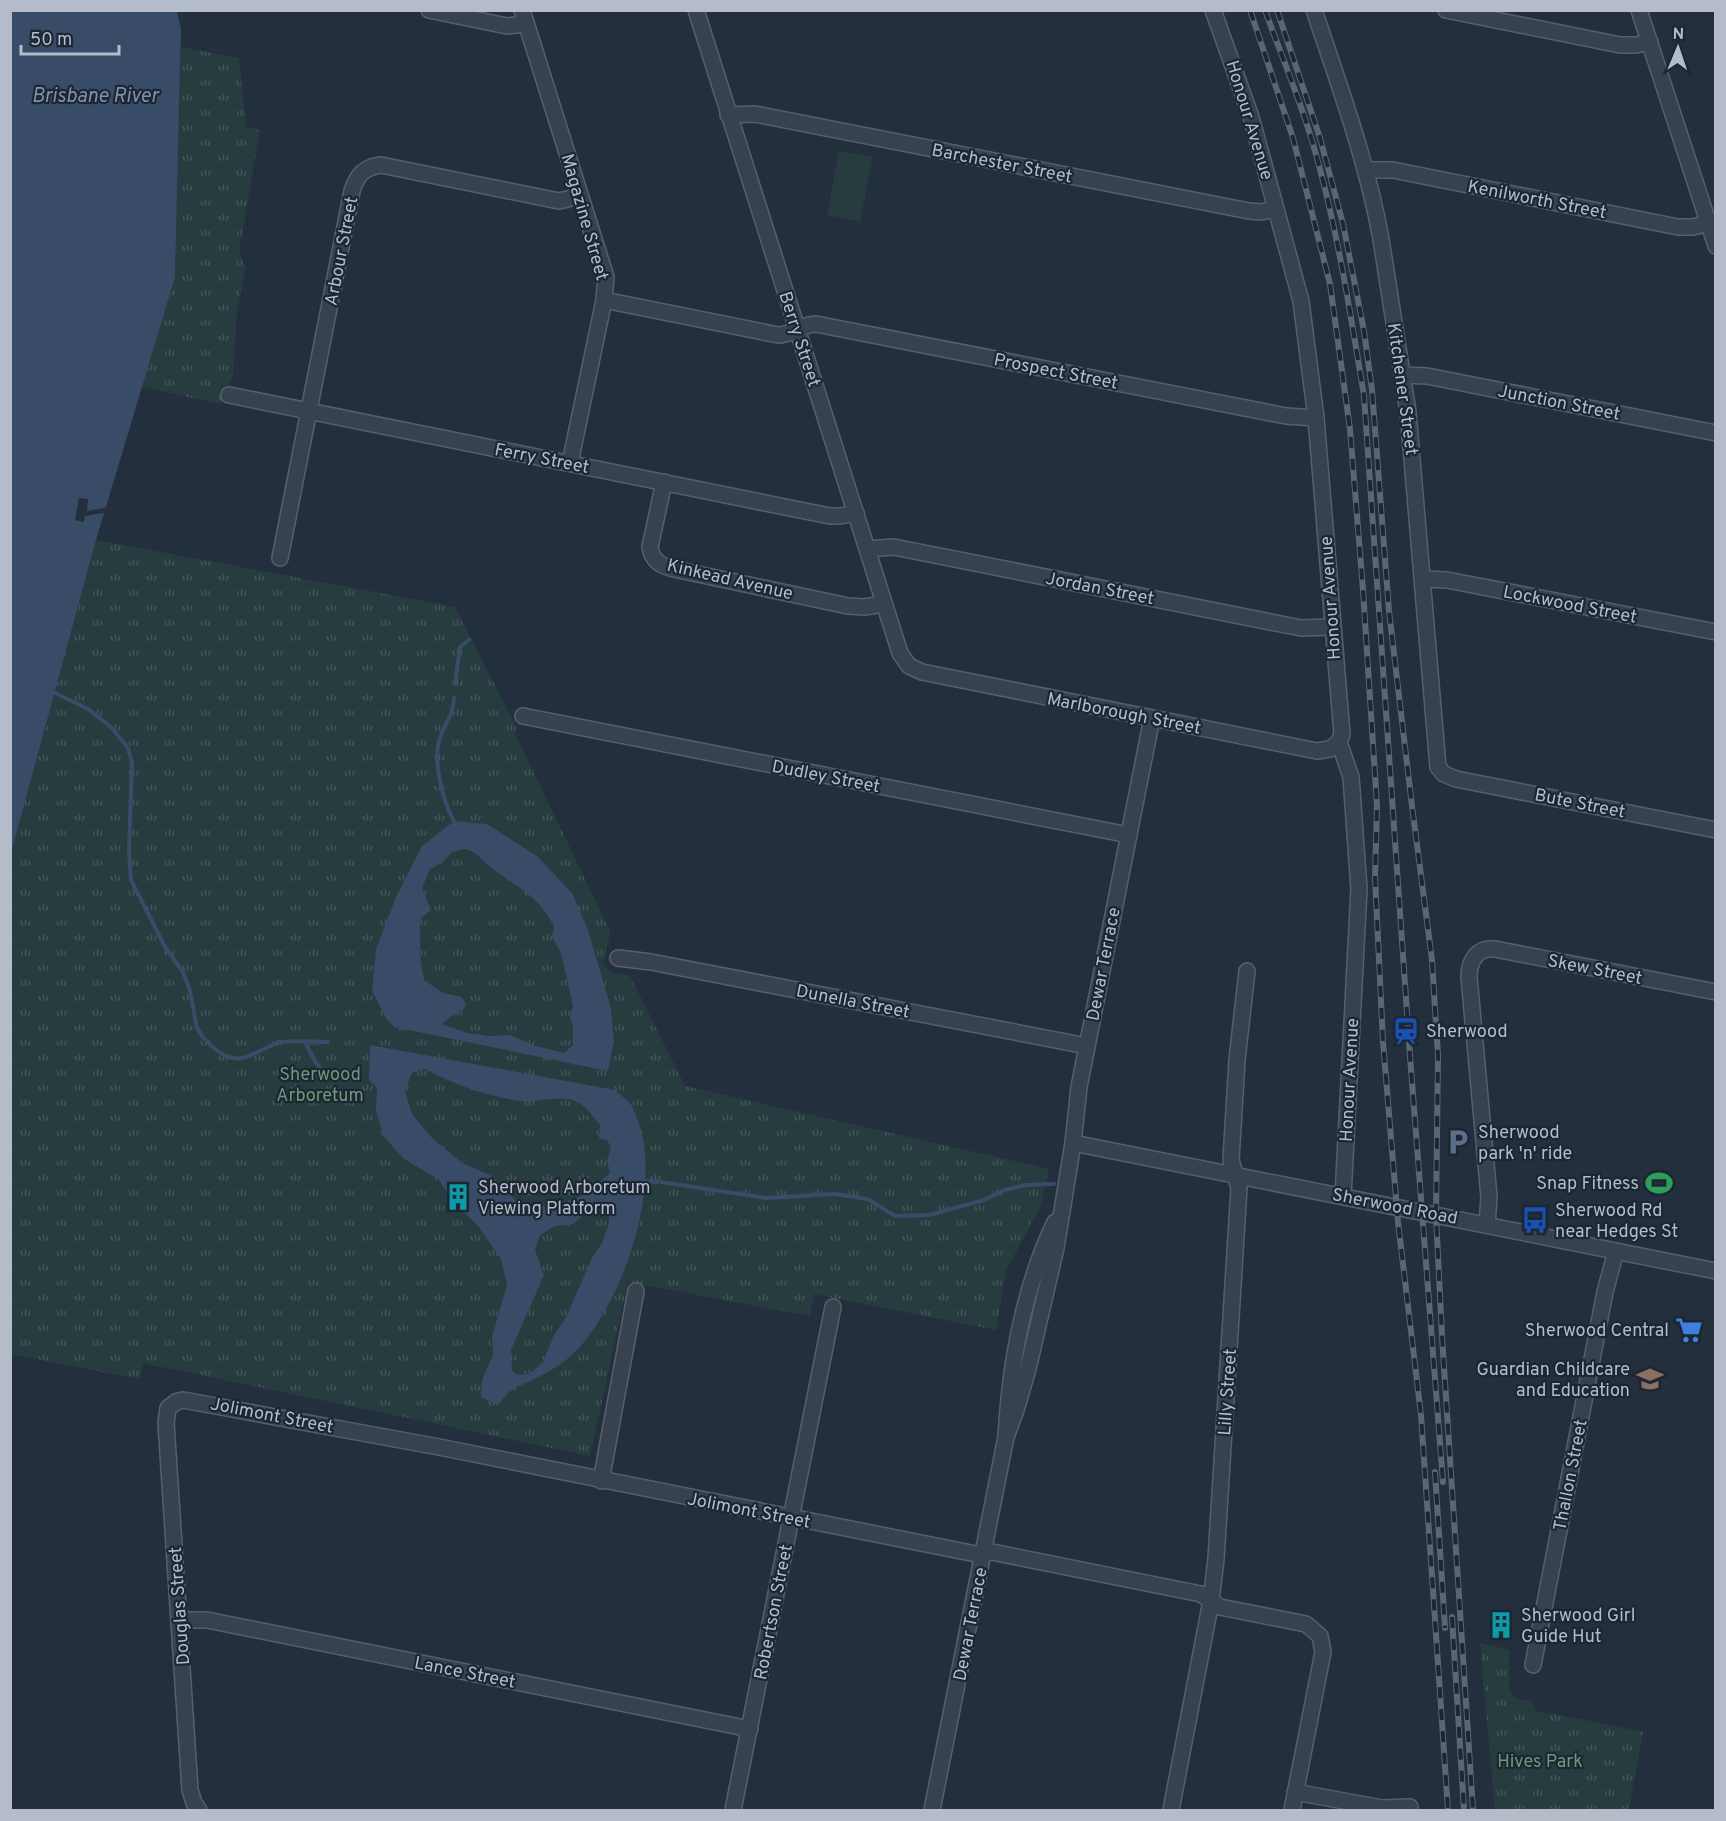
<svg xmlns="http://www.w3.org/2000/svg" width="1726" height="1821" viewBox="0 0 1726 1821" font-family="Overpass,sans-serif">
  <style>
    .grass { fill: #263c3f }
    .park { fill: url(#park-tufts) }
    .water { fill: #394c67; fill-rule: evenodd }
    .pier { fill: #242f3e }
    .lines { fill: none; stroke-linecap: round; stroke-linejoin: round }
    .stream { stroke: #394c67; stroke-width: 4 }
    .minor-casing { stroke: #565f6c; stroke-width: 18 }
    .minor { stroke: #38414e; stroke-width: 15 }
    .rail-casing { stroke: #5a6575; stroke-width: 6 }
    .rail { stroke: #1d2633; stroke-width: 4; stroke-dasharray: 11; stroke-linecap: butt }
    .labels { text-anchor: middle; stroke-width: 4.5; stroke-linejoin: round; paint-order: stroke }
    .street-label { font-size: 18px; fill: #b4bcc9; stroke: #1d2633 }
    .poi-label { font-size: 18px; fill: #b4bcc9; stroke: #1d2633; text-anchor: start }
    .park-label { font-size: 18px; fill: #6b9a76; stroke: #1d2633 }
    .water-label { font-size: 20px; font-style: italic; fill: #7c92b1; stroke: #1d2633 }
  </style>
  <defs>
    <pattern id="park-tufts" width="24" height="20" patternUnits="userSpaceOnUse" patternTransform="scale(1.5)"><rect width="24" height="20" fill="#263c3f"/><path d="M3 7l-1-3M5 7V3M7 7l1-3M15 17l-1-3M17 17v-4M19 17l1-3" fill="none" stroke="#435659"/></pattern>
  </defs>
  <rect width="100%" height="100%" fill="#242f3e"/>
  <path class="grass" d="M839 151 873 157 860 222 827 215Z"/>
  <g class="park">
    <path d="M181 47 239 58 246 127 260 130 239 252 246 269 237 309 233 375 221 404 141 387 175 277Z"/>
    <path d="M96 540 455 607 516 726 515 734 610 931C608 959 589 969 630 976L685 1086 1049 1169 1041 1205 1006 1271 996 1330 814 1294 810 1316 628 1282 590 1456 143 1363 140 1379 11 1354V853Z"/>
    <path d="M1480 1643 1509 1650V1689L1515 1698 1532 1701 1536 1712 1556 1714 1643 1732 1629 1810H1495Z"/>
  </g>
  <g class="water">
    <path d="M11 11H177L181 30 175 277 96 540 11 853Z"/>
    <path d="M454 821 487 824 537 856 572 893 587 927 611 1008 614 1041 608 1071 394 1027 387 1020 372 991 376 949 396 897 422 846ZM464 849C479 852 478 858 490 867 519 889 535 892 554 926L552 937 561 953 573 1006 570 1016 573 1028V1045L564 1053 532 1045 510 1035 489 1036 467 1033 442 1024 454 1014 463 1010 466 1005 462 997 443 993 424 980 420 956V919L431 910 422 888 430 869 442 863 452 852Z"/>
    <path d="M370 1045 615 1090C620 1095 628 1100 632 1106 634 1109 635 1115 637 1118 664 1184 623 1302 576 1351 564 1363 549 1372 534 1379 527 1383 517 1386 510 1391 506 1395 502 1400 498 1405L481 1397 482 1380 493 1355 492 1337 507 1285 501 1259 478 1226 454 1202 438 1179 404 1159 384 1137 376 1111 377 1088 369 1080ZM425 1069C456 1085 488 1097 522 1101 539 1103 563 1094 577 1102 586 1106 594 1118 600 1125L599 1138 608 1141 611 1149 607 1160 610 1173 583 1195 548 1209 522 1207 492 1176 462 1163 432 1138 412 1114 405 1091 412 1073ZM594 1206H604L610 1210 608 1226 602 1243 593 1256 566 1317 553 1337 543 1362 529 1374 517 1375 512 1371 511 1350 544 1275 535 1250 540 1235 555 1226 573 1224Z"/>
  </g>
  <path class="pier" d="M79 498 88 499 87 511 109 507 108 512 85 516 84 522 75 520Z"/>
  <g class="lines">
    <g class="stream">
      <path d="M455 684 460 647 469 640"/>
      <path d="M49 690 88 709 112 728 128 748 132 763 129 850 131 880 165 947 183 972 190 991 197 1028C206 1044 227 1064 246 1057 258 1053 269 1045 281 1042 296 1040 313 1042 328 1042"/>
      <path d="M454 698C453 717 445 722 440 738 432 760 443 802 454 821"/>
      <path d="M305 1042 315 1061 325 1075 335 1077"/>
      <path d="M645 1181 657 1182"/>
      <path d="M661 1182 766 1198 835 1194 868 1199 895 1216 929 1215 984 1200 1005 1190 1026 1185 1054 1184"/>
    </g>
    <defs>
      <g id="minor">
        <path d="M429 10 507 26 526 24"/>
        <path d="M522 10 606 277 604 300 570 463"/>
        <path d="M696 10 900 653 909 666 922 672 1317 751 1330 749 1339 742"/>
        <path d="M1213 10 1251 117 1301 301 1316 418 1342 734 1339 742 1351 777 1359 889 1343 1196"/>
        <path d="M1314 10C1339 85 1367 161 1381 239L1408 412 1438 767 1444 774 1456 779 1716 830"/>
        <path d="M1446 10 1620 45H1636L1650 42"/>
        <path d="M1639 10 1716 246"/>
        <path d="M728 115 755 114 1249 211 1261 212 1276 209"/>
        <path d="M1365 170H1393L1678 227H1693L1708 223"/>
        <path d="M604 300 778 335C792 335 802 324 816 324L1286 416 1316 418"/>
        <path d="M1403 375 1427 376 1716 433"/>
        <path d="M229 395 830 516H840L856 513"/>
        <path d="M664 482 650 547C652 561 661 566 674 569L848 606 864 607 884 604"/>
        <path d="M868 549 894 547 1301 628 1332 627"/>
        <path d="M280 558 352 191C357 175 364 167 381 165L559 201 580 196"/>
        <path d="M1423 579 1447 580 1716 632"/>
        <path d="M523 716 1129 835"/>
        <path d="M618 958 651 962 1087 1046"/>
        <path d="M1073 1143 1716 1271"/>
        <path d="M1487 1225 1489 1197 1469 977C1469 961 1477 947 1495 949L1716 992"/>
        <path d="M1006 1437 1016 1410 1028 1369 1056 1248 1073 1143 1079 1087 1152 718"/>
        <path d="M601 1481 636 1291"/>
        <path d="M180 1620H207L750 1729"/>
        <path d="M1533 1665 1605 1292 1616 1251"/>
        <path d="M1295 1792 1382 1808 1410 1807"/>
        <path d="M199 1810 194 1803 190 1790 166 1423 168 1408 176 1402 183 1400 439 1447 976 1554 992 1552 1201 1594 1220 1607 1306 1624 1320 1636 1323 1652 1292 1810"/>
        <path d="M733 1810 833 1307"/>
        <path d="M932 1810 1006 1437C1010 1364 1023 1289 1055 1222"/>
        <path d="M1171 1810 1211 1601 1216 1559 1239 1188 1231 1160 1237 1060 1247 971"/>
      </g>
    </defs>
    <use href="#minor" class="minor-casing"/>
    <use href="#minor" class="minor"/>
    <defs>
      <g id="rail">
        <path d="M1250 10 1293 138 1330 284 1350 429 1363 590 1377 806 1375 877 1383 1042 1398 1222 1421 1415 1448 1810"/>
        <path d="M1265 10C1281 55 1300 99 1313 144 1337 226 1350 311 1364 396L1410 1056 1443 1482"/>
        <path d="M1277 10 1320 138 1343 224 1364 331 1372 390 1389 611 1412 806 1432 960 1438 1056 1436 1215 1442 1336 1473 1810"/>
        <path d="M1435 1472 1445 1628"/>
        <path d="M1452 1617 1464 1810"/>
      </g>
    </defs>
    <use href="#rail" class="rail-casing"/>
    <use href="#rail" class="rail"/>
  </g>
  <defs>
    <symbol id="station-bare" viewBox="-9 -9 18 18"><path d="M-3-6H3Q5-6 5-4V2Q5 4 3 4L4.5 6H3L1.5 4h-3L-3 6H-4.5L-3 4Q-5 4-5 2V-4Q-5-6-3-6ZM-3.5-4v3h7v-3ZM-3.5 1v1.5H-2V1ZM2 1v1.5H3.5V1Z" fill="#1a4fb4" stroke="#1d2633" stroke-width="2.5" paint-order="stroke"/></symbol>
    <symbol id="parking-bare" viewBox="-9 -9 18 18"><path d="M-3.5-5.5H1a3.5 3.5 0 0 1 0 7H-1V5.5H-3.5ZM-1-3.4V-.6H.8a1.4 1.4 0 0 0 0-2.8Z" fill="#5c6f8a" stroke="#1d2633" stroke-width="2.5" paint-order="stroke"/></symbol>
    <symbol id="stadium-bare" viewBox="-9 -9 18 18"><path d="M0-5a6.5 5 0 1 0 0 10a6.5 5 0 1 0 0-10ZM-3.5-1.8h7v3.6h-7Z" fill="#2e9e5b" stroke="#1d2633" stroke-width="2.5" paint-order="stroke"/></symbol>
    <symbol id="building-bare" viewBox="-9 -9 18 18"><path d="M-4-6H4V6H1V3H-1V6H-4ZM-2.5-4.3h1.7v1.8h-1.7ZM.8-4.3h1.7v1.8H.8ZM-2.5-1h1.7V.8h-1.7ZM.8-1h1.7V.8H.8Z" fill="#0f9aa8" stroke="#1d2633" stroke-width="2.5" paint-order="stroke"/></symbol>
    <symbol id="bus-bare" viewBox="-9 -9 18 18"><path d="M-5-6H5V4H4V6H2V4H-2V6H-4V4H-5ZM-3.5-4V0h7V-4ZM-3.5 1.2v1.5H-2V1.2ZM2 1.2v1.5H3.5V1.2Z" fill="#1a4fb4" stroke="#1d2633" stroke-width="2.5" paint-order="stroke"/></symbol>
    <symbol id="supermarket-bare" viewBox="-9 -9 18 18"><path d="M-6-5.5h2.5l.6 2H6L4.5 2H-2.5L-4.4-4H-6ZM-1.5 3.2a1.3 1.3 0 1 0 .1 0ZM3 3.2a1.3 1.3 0 1 0 .1 0Z" fill="#3f7fe0" stroke="#1d2633" stroke-width="2.5" paint-order="stroke"/></symbol>
    <symbol id="school-bare" viewBox="-9 -9 18 18"><path d="M0-5L7-2L0 1L-7-2ZM-4 1L0 2.5L4 1V4Q0 6-4 4Z" fill="#8d6e63" stroke="#1d2633" stroke-width="2.5" paint-order="stroke"/></symbol>
  </defs>
  <g fill-rule="evenodd">
    <use href="#station-bare" x="1387" y="1012" width="38" height="38"/>
    <use href="#parking-bare" x="1439" y="1123" width="38" height="38"/>
    <use href="#stadium-bare" x="1640" y="1164" width="38" height="38"/>
    <use href="#building-bare" x="439" y="1178" width="38" height="38"/>
    <use href="#bus-bare" x="1516" y="1201" width="38" height="38"/>
    <use href="#supermarket-bare" x="1670" y="1311" width="38" height="38"/>
    <use href="#school-bare" x="1631" y="1360" width="38" height="38"/>
    <use href="#building-bare" x="1482" y="1606" width="38" height="38"/>
  </g>
  <g class="labels">
    <g class="street-label">
      <text transform="translate(1250 120) rotate(73)" y="6">Honour Avenue</text>
      <text transform="translate(1002 163) rotate(11)" y="6">Barchester Street</text>
      <text transform="translate(1537 199) rotate(11)" y="6">Kenilworth Street</text>
      <text transform="translate(585 217) rotate(74)" y="6">Magazine Street</text>
      <text transform="translate(341 251) rotate(-79)" y="6">Arbour Street</text>
      <text transform="translate(800 339) rotate(72)" y="6">Berry Street</text>
      <text transform="translate(1056 371) rotate(11)" y="6">Prospect Street</text>
      <text transform="translate(1403 389) rotate(82)" y="6">Kitchener Street</text>
      <text transform="translate(1559 402) rotate(11)" y="6">Junction Street</text>
      <text transform="translate(542 458) rotate(11)" y="6">Ferry Street</text>
      <text transform="translate(730 579) rotate(13)" y="6">Kinkead Avenue</text>
      <text transform="translate(1100 588) rotate(11)" y="6">Jordan Street</text>
      <text transform="translate(1330 598) rotate(-94)" y="6">Honour Avenue</text>
      <text transform="translate(1570 604) rotate(11)" y="6">Lockwood Street</text>
      <text transform="translate(1124 713) rotate(11)" y="6">Marlborough Street</text>
      <text transform="translate(826 776) rotate(11)" y="6">Dudley Street</text>
      <text transform="translate(1580 803) rotate(11)" y="6">Bute Street</text>
      <text transform="translate(1103 964) rotate(-79)" y="6">Dewar Terrace</text>
      <text transform="translate(1595 969) rotate(11)" y="6">Skew Street</text>
      <text transform="translate(853 1001) rotate(11)" y="6">Dunella Street</text>
      <text transform="translate(1349 1080) rotate(-87)" y="6">Honour Avenue</text>
      <text transform="translate(1395 1206) rotate(11)" y="6">Sherwood Road</text>
      <text transform="translate(1227 1392) rotate(-86)" y="6">Lilly Street</text>
      <text transform="translate(272 1415) rotate(11)" y="6">Jolimont Street</text>
      <text transform="translate(1570 1475) rotate(-79)" y="6">Thallon Street</text>
      <text transform="translate(749 1510) rotate(11)" y="6">Jolimont Street</text>
      <text transform="translate(179 1606) rotate(-94)" y="6">Douglas Street</text>
      <text transform="translate(773 1612) rotate(-79)" y="6">Robertson Street</text>
      <text transform="translate(970 1624) rotate(-79)" y="6">Dewar Terrace</text>
      <text transform="translate(465 1672) rotate(11)" y="6">Lance Street</text>
    </g>
    <g class="poi-label">
      <text x="1426" y="1037">Sherwood</text>
      <text x="1478" y="1138">Sherwood<tspan x="1478" dy="21">park 'n' ride</tspan></text>
      <text x="1639" y="1189" text-anchor="end">Snap Fitness</text>
      <text x="478" y="1193">Sherwood Arboretum<tspan x="478" dy="21">Viewing Platform</tspan></text>
      <text x="1555" y="1216">Sherwood Rd<tspan x="1555" dy="21">near Hedges St</tspan></text>
      <text x="1669" y="1336" text-anchor="end">Sherwood Central</text>
      <text x="1630" y="1375" text-anchor="end">Guardian Childcare<tspan x="1630" dy="21">and Education</tspan></text>
      <text x="1521" y="1621">Sherwood Girl<tspan x="1521" dy="21">Guide Hut</tspan></text>
    </g>
    <g class="park-label">
      <text x="320" y="1080">Sherwood<tspan x="320" dy="21">Arboretum</tspan></text>
      <text x="1540" y="1767">Hives Park</text>
    </g>
    <g class="water-label">
      <text x="95" y="102">Brisbane River</text>
    </g>
  </g>
  <rect width="1726" height="1821" fill="none" stroke="#b4bcc9" stroke-width="24"/>
  <g transform="translate(1678 48) rotate(2)" stroke="#1d2633" stroke-width="4.5" paint-order="stroke">
  <path d="M0-4.5L10 22L0 15L-10 22Z" fill="#b4bcc9"/>
  <text y="-9" font-size="16" font-weight="bold" text-anchor="middle" fill="#b4bcc9">N</text>
  </g>
  <path d="M21 45v9h98v-9" fill="none" stroke="#b4bcc9" stroke-width="3"/>
  <text x="30" y="45" font-size="18" fill="#b4bcc9" stroke="#1d2633" stroke-width="4.5" paint-order="stroke">50 m</text>
</svg>
